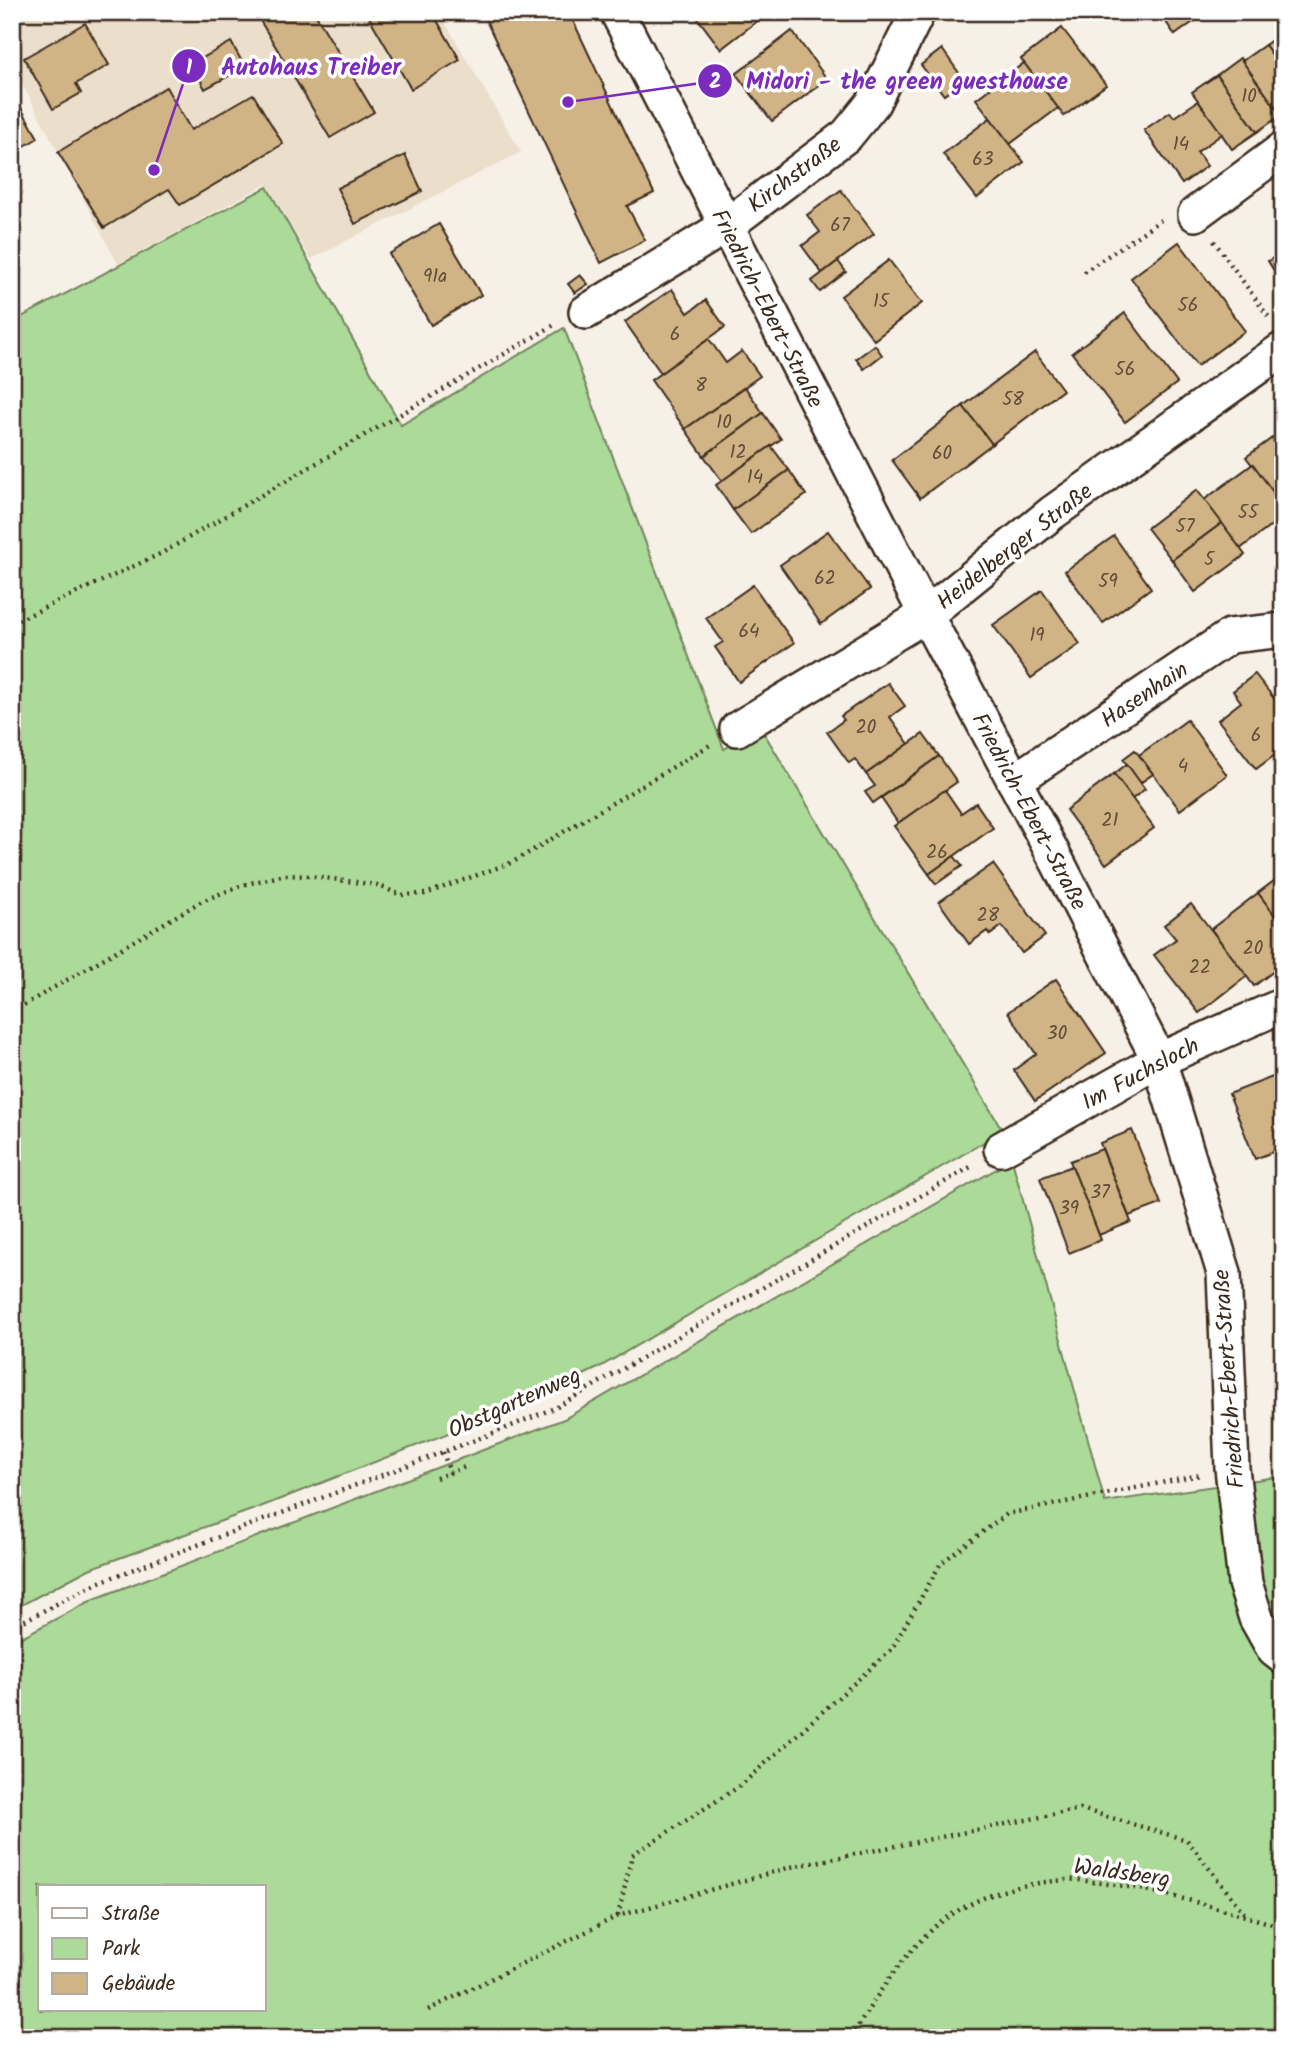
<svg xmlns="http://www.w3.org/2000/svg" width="1295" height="2050" viewBox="0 0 1295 2050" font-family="Kalam,sans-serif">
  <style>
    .built { fill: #ebdeca }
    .green { fill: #abda99; stroke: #73825c; stroke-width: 2; fill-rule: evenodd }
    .building { fill: #d1b486; stroke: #3b2a1e; stroke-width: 2 }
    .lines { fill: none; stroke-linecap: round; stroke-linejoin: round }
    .minor-casing { stroke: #3b2a1e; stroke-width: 38 }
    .path { stroke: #3b2a1e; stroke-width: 4.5; stroke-dasharray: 2 5; stroke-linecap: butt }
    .minor { stroke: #fff; stroke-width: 33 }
    .labels { text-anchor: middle; stroke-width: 7; stroke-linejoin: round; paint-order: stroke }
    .number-label { font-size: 19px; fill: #604c38 }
    .street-label { font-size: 23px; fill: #3b2a1e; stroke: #fff }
    .leader { fill: none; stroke: #7b2cbf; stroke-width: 2.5 }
    .callout-dot { fill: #7b2cbf; stroke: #fff; stroke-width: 2.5 }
    .mark-label { font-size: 21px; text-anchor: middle; font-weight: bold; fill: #fff }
    .callout-label { font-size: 24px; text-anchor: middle; font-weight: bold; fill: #7b2cbf; stroke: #fff; stroke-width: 7; stroke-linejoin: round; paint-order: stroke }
  </style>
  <rect width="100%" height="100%" fill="#f6f0e7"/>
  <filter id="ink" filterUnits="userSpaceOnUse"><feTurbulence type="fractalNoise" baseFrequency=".0143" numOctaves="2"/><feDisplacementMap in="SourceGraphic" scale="14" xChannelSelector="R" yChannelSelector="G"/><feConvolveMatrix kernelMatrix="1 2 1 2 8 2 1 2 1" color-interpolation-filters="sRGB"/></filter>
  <g filter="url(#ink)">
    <path class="built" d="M21 12H439L521 152 311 259 266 184 118 264 12 65V18Z"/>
    <g class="green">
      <path d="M267 187 401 425 564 328 724 749 761 728 1003 1131 598 1368 525 1403 260 1507 89 1569 12 1610V322Z"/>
      <path d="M1012 1160 1105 1502 1283 1476V2038H12V1642L92 1600 564 1419ZM40 1887H264V2010H40Z"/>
    </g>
    <g class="building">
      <path d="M255 12H314L374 112 330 138Z"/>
      <path d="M366 12H432L460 60 411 89Z"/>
      <path d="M482 12H569L654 193 627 206 645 240 601 263Z"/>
      <path d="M693 12H769L721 49Z"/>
      <path d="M1159 12H1207L1175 35Z"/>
      <path d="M85 23 109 65 76 84 81 93 53 109 24 58Z"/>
      <path d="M1062 28 1106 85 1064 116 1021 59Z"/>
      <path d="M792 31 827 79 772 121 736 74Z"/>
      <path d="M1283 32V70L1265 45Z"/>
      <path d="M231 42 245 67 205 89 192 64Z"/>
      <path d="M1265 45 1283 70V113L1281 115 1242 61Z"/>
      <path d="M942 49 964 80 944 95 921 65Z"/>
      <path d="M1240 58 1281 115 1257 132 1217 75Z"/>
      <path d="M1024 63 1058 108 1010 144 976 99Z"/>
      <path d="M1217 75 1257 132 1232 149 1192 92Z"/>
      <path d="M166 87 191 130 253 94 283 144 180 205 169 189 104 228 58 152Z"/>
      <path d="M12 92 38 138 18 150 12 140Z"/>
      <path d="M1198 101 1222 134 1197 152 1207 166 1182 184 1144 130 1170 112 1174 117Z"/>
      <path d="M990 118 1024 162 977 198 943 154Z"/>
      <path d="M405 155 422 191 355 224 337 188Z"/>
      <path d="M841 190 874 234 822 273 802 246 820 232 807 215Z"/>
      <path d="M439 224 481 295 431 325 389 254Z"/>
      <path d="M1179 242 1245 331 1197 366 1131 278Z"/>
      <path d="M1283 252V285L1268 261Z"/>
      <path d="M889 260 922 303 874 340 841 296Z"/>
      <path d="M838 261 846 272 820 292 812 281Z"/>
      <path d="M580 275 588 284 575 293 568 284Z"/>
      <path d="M672 289 688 313 706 300 725 327 661 373 625 322Z"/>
      <path d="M1125 313 1177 383 1125 422 1072 353Z"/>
      <path d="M709 339 726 363 742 351 760 376 685 429 651 380Z"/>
      <path d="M875 345 882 355 864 369 856 359Z"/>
      <path d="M1035 352 1063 390 992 444 963 406Z"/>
      <path d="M745 387 763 413 704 456 685 429Z"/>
      <path d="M963 406 992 444 920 498 892 460Z"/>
      <path d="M763 413 781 439 722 481 704 456Z"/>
      <path d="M1283 430V506L1246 457Z"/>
      <path d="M771 446 789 470 733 510 716 485Z"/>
      <path d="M1253 464 1283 506V517L1240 549 1204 500Z"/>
      <path d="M789 470 806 495 751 534 733 510Z"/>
      <path d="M1197 490 1222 523 1172 560 1147 528Z"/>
      <path d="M1222 523 1245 555 1195 592 1172 560Z"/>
      <path d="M828 531 870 589 821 624 780 565Z"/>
      <path d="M1114 536 1151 588 1103 623 1065 571Z"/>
      <path d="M753 585 794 643 739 682 715 647 723 642 706 618Z"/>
      <path d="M1042 590 1080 644 1031 678 993 625Z"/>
      <path d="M1255 674 1283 710V749L1256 769 1218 720 1241 702 1233 691Z"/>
      <path d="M888 683 905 706 890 717 909 744 866 774 855 759 849 763 827 732 844 720 841 716Z"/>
      <path d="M1187 720 1227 775 1180 810 1139 755Z"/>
      <path d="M923 734 939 756 873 803 865 792 875 786 866 774Z"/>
      <path d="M1135 750 1153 774 1140 783 1123 759Z"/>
      <path d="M939 756 957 782 898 823 881 798Z"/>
      <path d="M1127 764 1145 789 1132 799 1114 774Z"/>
      <path d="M1114 774 1154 828 1106 864 1066 810Z"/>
      <path d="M945 790 961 813 976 803 993 828 929 874 894 826Z"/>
      <path d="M954 856 962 866 936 884 929 874Z"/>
      <path d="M993 864 1045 936 1022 953 1002 926 990 935 987 931 969 944 939 902Z"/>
      <path d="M1283 874V926L1258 893Z"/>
      <path d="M1258 893 1283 926V964L1254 986 1211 929Z"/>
      <path d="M1191 904 1247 976 1199 1013 1154 955 1176 939 1164 925Z"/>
      <path d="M1056 979 1106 1053 1035 1101 1014 1070 1036 1054 1008 1012Z"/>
      <path d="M1283 1073V1148L1255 1159 1229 1094Z"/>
      <path d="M1132 1130 1161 1204 1129 1216 1100 1143Z"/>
      <path d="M1102 1149 1131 1222 1099 1235 1070 1161Z"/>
      <path d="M1072 1166 1101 1240 1069 1253 1040 1178Z"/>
      <path d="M1283 1839V1863L1278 1861Z"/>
    </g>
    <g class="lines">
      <defs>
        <g id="minor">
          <path d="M617 12 926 615 1058 863 1159 1060 1224 1273 1232 1468 1245 1583 1256 1618 1274 1650 1283 1657"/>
          <path d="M1195 214 1283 149"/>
          <path d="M586 312 726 226 847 135 873 103 918 12"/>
          <path d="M737 729 926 615 1052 513 1283 349"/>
          <path d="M1014 781 1230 636 1283 630"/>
          <path d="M1001 1149 1159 1060 1283 1005"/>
        </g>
      </defs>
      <use href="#minor" class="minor-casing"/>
      <g class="path">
        <path d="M1214 241 1270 319"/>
        <path d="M1084 272 1164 218"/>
        <path d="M12 623 162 553 556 324"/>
        <path d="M12 1012 202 901 242 885 285 875 310 876 377 885 401 895 425 894 513 862 710 745"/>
        <path d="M443 1452 450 1473"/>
        <path d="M436 1478 465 1467"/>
        <path d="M12 1627 97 1583 504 1429 557 1407 974 1165"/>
        <path d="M618 1916 632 1855 740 1786 891 1650 941 1563 1007 1514 1200 1475"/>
        <path d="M428 2010 618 1916 791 1867 1081 1809 1187 1840 1247 1917"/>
        <path d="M851 2038C875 1998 900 1958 935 1927 971 1896 1022 1882 1069 1880 1079 1879 1090 1882 1101 1883 1163 1890 1223 1910 1283 1927"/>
      </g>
      <use href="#minor" class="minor"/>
    </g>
  </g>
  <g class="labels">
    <g class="number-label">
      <text x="1249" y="102">10</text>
      <text x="1181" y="150">14</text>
      <text x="983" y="165">63</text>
      <text x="840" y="231">67</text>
      <text x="435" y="282">91a</text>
      <text x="881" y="307">15</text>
      <text x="1188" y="311">56</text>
      <text x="675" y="340">6</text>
      <text x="1125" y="375">56</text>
      <text x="701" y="391">8</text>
      <text x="1013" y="405">58</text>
      <text x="724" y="428">10</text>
      <text x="738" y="458">12</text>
      <text x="942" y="459">60</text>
      <text x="755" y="483">14</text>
      <text x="1248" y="518">55</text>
      <text x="1185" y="532">57</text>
      <text x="1209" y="565">5</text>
      <text x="825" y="584">62</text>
      <text x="1108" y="587">59</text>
      <text x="749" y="637">64</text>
      <text x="1037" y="641">19</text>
      <text x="866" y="733">20</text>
      <text x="1256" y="741">6</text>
      <text x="1183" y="772">4</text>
      <text x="1110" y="826">21</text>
      <text x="937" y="858">26</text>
      <text x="988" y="921">28</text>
      <text x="1253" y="954">20</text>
      <text x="1200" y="973">22</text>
      <text x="1057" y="1039">30</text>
      <text x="1100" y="1198">37</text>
      <text x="1069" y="1214">39</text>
    </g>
    <g class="street-label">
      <text transform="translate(794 174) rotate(-37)" y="8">Kirchstraße</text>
      <text transform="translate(768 308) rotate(63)" y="8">Friedrich-Ebert-Straße</text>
      <text transform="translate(1014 546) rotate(-38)" y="8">Heidelberger Straße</text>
      <text transform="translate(1144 694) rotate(-34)" y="8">Hasenhain</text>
      <text transform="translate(1030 811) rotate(62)" y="8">Friedrich-Ebert-Straße</text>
      <text transform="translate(1140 1073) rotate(-28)" y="8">Im Fuchsloch</text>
      <text transform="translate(1228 1379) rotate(-94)" y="8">Friedrich-Ebert-Straße</text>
      <text transform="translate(514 1402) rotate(-24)" y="8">Obstgartenweg</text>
      <text transform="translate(1122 1872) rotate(8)" y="8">Waldsberg</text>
    </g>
  </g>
  <path class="leader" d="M154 170L189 66M568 102L715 81"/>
  <g class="callout-dot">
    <circle cx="154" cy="170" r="7"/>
    <circle cx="568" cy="102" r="7"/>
    <circle cx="189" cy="66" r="18"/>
    <circle cx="715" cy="81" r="18"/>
  </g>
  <g class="mark-label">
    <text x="189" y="74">1</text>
    <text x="715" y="88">2</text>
  </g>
  <g class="callout-label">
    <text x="311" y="75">Autohaus Treiber</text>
    <text x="907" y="89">Midori - the green guesthouse</text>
  </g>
  <rect width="1295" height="2050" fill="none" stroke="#fff" stroke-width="42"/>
  <rect x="21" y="21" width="1253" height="2008" fill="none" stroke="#3b2a1e" stroke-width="2.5" filter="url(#ink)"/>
  <rect x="38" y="1885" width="228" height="126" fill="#ffffff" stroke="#b1aaa5" stroke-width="2"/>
  <rect x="52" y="1908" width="35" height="10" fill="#ffffff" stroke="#b1aaa5" stroke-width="2"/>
  <text x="102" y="1920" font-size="21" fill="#3b2a1e">Straße</text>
  <rect x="52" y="1938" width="35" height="21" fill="#abda99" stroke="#b1aaa5" stroke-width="2"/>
  <text x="102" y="1955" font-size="21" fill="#3b2a1e">Park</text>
  <rect x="52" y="1973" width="35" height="21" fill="#d1b486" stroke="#b1aaa5" stroke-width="2"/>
  <text x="102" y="1990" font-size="21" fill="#3b2a1e">Gebäude</text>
</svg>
